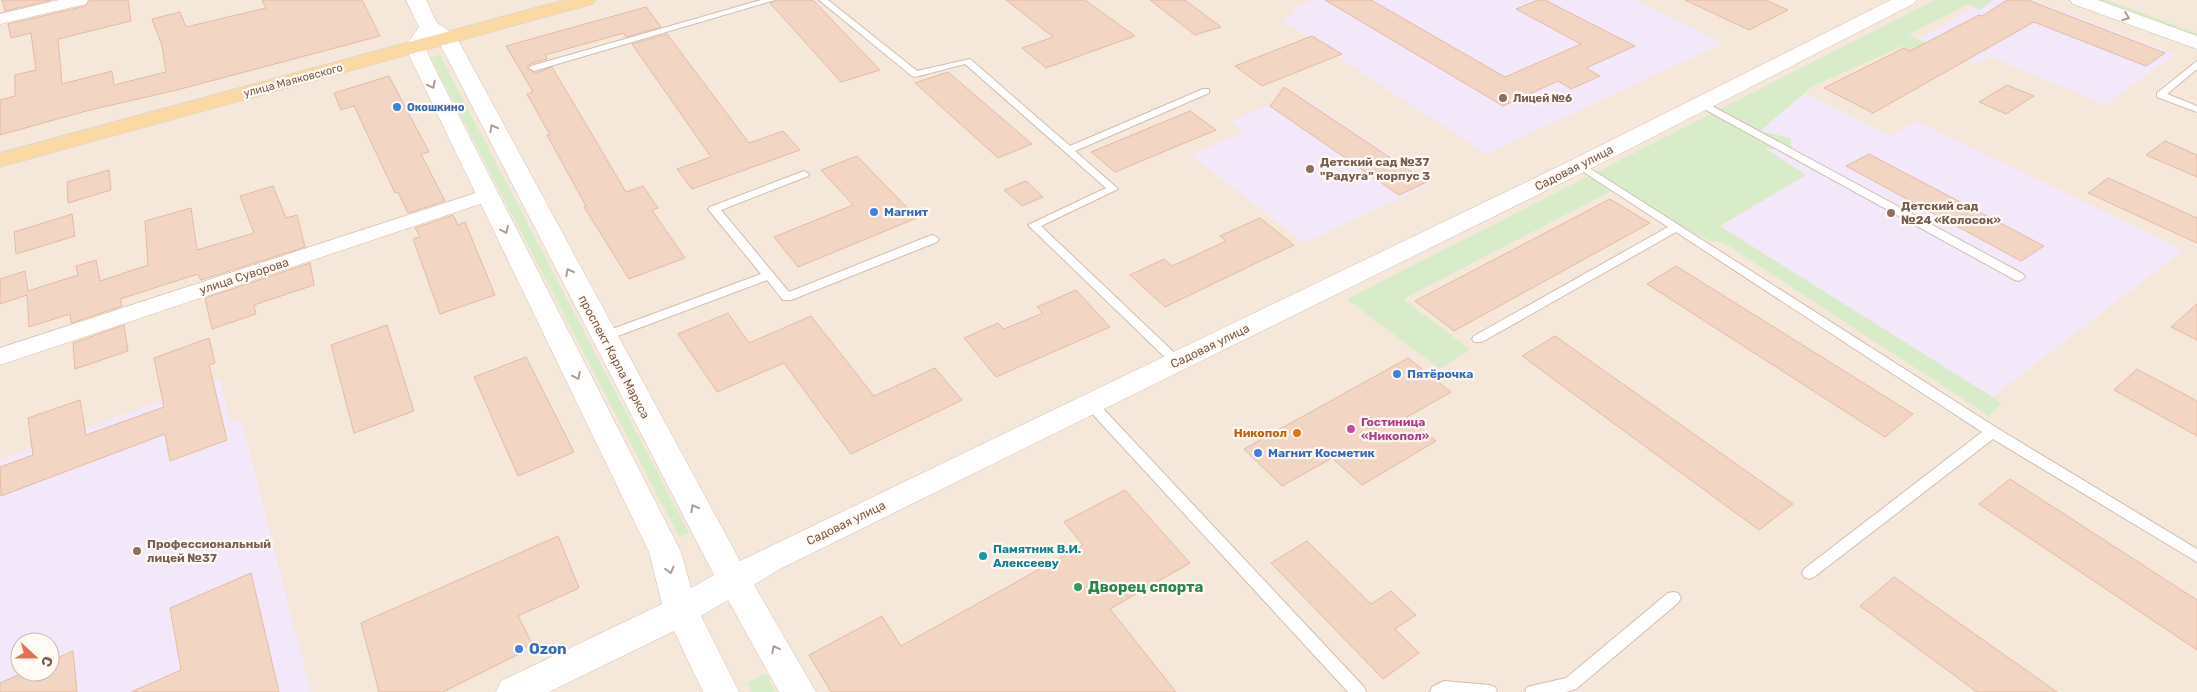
<svg xmlns="http://www.w3.org/2000/svg" width="2197" height="692" viewBox="0 0 2197 692" font-family="Rubik,sans-serif">
  <style>
    .residential { fill: #f5e8da; fill-rule: evenodd }
    .education { fill: #f3e8fa; fill-rule: evenodd }
    .green { fill: #d8ecc9 }
    .building { fill: #f3d5c3; stroke: #e6bba3 }
    .lines { fill: none; stroke-linecap: round; stroke-linejoin: round }
    .lane-casing { stroke: #d1beb0; stroke-width: 2 }
    .street-casing { stroke: #d1beb0; stroke-width: 1 }
    .secondary-casing { stroke: #d6c0b0; stroke-width: 1 }
    .primary-casing { stroke: #dad1cd; stroke-width: 1 }
    .lane { fill: #fff; fill-rule: evenodd }
    .street { fill: #fff; fill-rule: evenodd }
    .secondary { fill: #fff; fill-rule: evenodd }
    .primary { fill: #fbd9a5; fill-rule: evenodd }
    .oneway { stroke: #af9d94 }
    .education-dot { fill: #8d6e63; stroke: #fffaf3; stroke-width: 2 }
    .shop-dot { fill: #3f7fe0; stroke: #fffaf3; stroke-width: 2 }
    .hotel-dot { fill: #d1479c; stroke: #fffaf3; stroke-width: 2 }
    .food-dot { fill: #e8710a; stroke: #fffaf3; stroke-width: 2 }
    .culture-dot { fill: #0f9aa8; stroke: #fffaf3; stroke-width: 2 }
    .leisure-dot { fill: #2e9e5b; stroke: #fffaf3; stroke-width: 2 }
    .labels { text-anchor: middle; stroke-width: 4.5; stroke-linejoin: round; paint-order: stroke }
    .far-street-label { font-size: 11px; fill: #7a5c4d; stroke: #fffaf3 }
    .far-education-label { font-size: 11px; font-weight: bold; fill: #785e54; stroke: #fffaf3; text-anchor: start }
    .far-shop-label { font-size: 11px; font-weight: bold; fill: #366cbe; stroke: #fffaf3; text-anchor: start }
    .education-label { font-size: 12px; font-weight: bold; fill: #785e54; stroke: #fffaf3; text-anchor: start }
    .street-label { font-size: 12px; fill: #7a5c4d; stroke: #fffaf3 }
    .shop-label { font-size: 12px; font-weight: bold; fill: #366cbe; stroke: #fffaf3; text-anchor: start }
    .hotel-label { font-size: 12px; font-weight: bold; fill: #b23c85; stroke: #fffaf3; text-anchor: start }
    .food-label { font-size: 12px; font-weight: bold; fill: #c56008; stroke: #fffaf3; text-anchor: end }
    .culture-label { font-size: 12px; font-weight: bold; fill: #0d838f; stroke: #fffaf3; text-anchor: start }
    .near-leisure-label { font-size: 15px; font-weight: bold; fill: #27864d; stroke: #fffaf3; text-anchor: start }
    .near-shop-label { font-size: 15px; font-weight: bold; fill: #366cbe; stroke: #fffaf3; text-anchor: start }
  </style>
  <rect width="100%" height="100%" fill="#fdf6ec"/>
  <path class="residential" d="M0 0H2197V692H0ZM20 642H50V672H20Z"/>
  <g class="education">
    <path d="M1313 0H1636L1723 43 1486 154 1281 19 1296 14 1289 9Z"/>
    <path d="M1986 0H2033L2175 54 2105 105 1990 56 1978 64 1919 39Z"/>
    <path d="M1789 86 1890 136 1917 121 2183 250 1986 402 1613 175Z"/>
    <path d="M1297 93 1432 183 1304 243 1191 155 1243 132 1231 121Z"/>
    <path d="M220 379 231 423 241 419 311 692H0V460ZM20 642H50V672H20Z"/>
  </g>
  <g class="green">
    <path d="M1935 0H1993L1980 10 1968 4 1908 35 1960 57 1948 67 1903 46 1813 86 1760 131 1790 138 1792 150 1766 149 1806 175 1720 226 2002 403 1989 416 1724 243 1708 240 1613 190 1403 299 1470 349 1440 369 1347 299Z"/>
    <path d="M2094 0H2107L2197 33V38Z"/>
    <path d="M440 55 689 533 679 537 431 58Z"/>
    <path d="M766 673 775 692H752L747 683Z"/>
  </g>
  <g class="building">
    <path d="M2 0H51L5 11Z"/>
    <path d="M90 0H128L131 21 58 39 62 84 112 71 114 85 166 72 162 46 152 19 180 12 186 27 266 8 262 0H362L380 36 177 90 90 110 0 135V100L15 96V75L36 70 31 33 11 38 8 24 86 6Z"/>
    <path d="M777 0H813L880 70 841 82 770 3Z"/>
    <path d="M1006 0H1085L1135 36 1046 68 1022 48 1053 37Z"/>
    <path d="M1150 0H1185L1221 27 1195 35Z"/>
    <path d="M1325 0H1371L1505 77 1581 44 1516 9 1538 0H1545L1635 46 1586 68 1600 76 1571 89 1558 81 1503 106Z"/>
    <path d="M1685 0H1766L1788 10 1749 30Z"/>
    <path d="M2007 0H2028L2165 53 2146 66 2034 22 1873 113 1824 88 1904 48 1910 51 1979 15 1982 16Z"/>
    <path d="M646 7 661 27 626 37 624 33 545 55 547 59 530 64 527 68 535 73 552 67 626 192 643 186 658 208 652 210 685 258 629 279 584 207 586 206 547 135H550L527 94 533 92 506 46Z"/>
    <path d="M667 34 749 143 783 131 800 150 692 189 677 169 711 157 632 44Z"/>
    <path d="M1312 36 1342 54 1262 86 1235 66Z"/>
    <path d="M948 72 1032 144 998 158 915 83Z"/>
    <path d="M389 76 429 152 421 154 445 201 408 213 398 192 395 193 354 106 341 110 334 93Z"/>
    <path d="M2007 85 2034 96 2006 114 1979 102Z"/>
    <path d="M1284 87 1427 182 1399 195 1270 106Z"/>
    <path d="M1190 111 1216 130 1115 172 1091 152Z"/>
    <path d="M2165 141 2197 155V177L2146 155Z"/>
    <path d="M1869 154 2044 246 2021 261 1846 166Z"/>
    <path d="M857 156 917 218 798 267 774 237 853 205 821 170Z"/>
    <path d="M109 170 111 190 68 203 67 182Z"/>
    <path d="M2108 178 2197 218V243L2088 193Z"/>
    <path d="M1026 181 1043 197 1022 206 1004 190Z"/>
    <path d="M273 186 286 218 297 215 305 247 201 280 198 274 120 299 122 306 71 323 70 314 29 327 27 295 0 304V279L25 271 28 291 78 275 76 266 96 260 100 281 148 265 145 221 191 208 197 250 254 233 240 196Z"/>
    <path d="M1610 199 1650 223 1454 331 1415 301Z"/>
    <path d="M72 214 75 236 16 254 14 232Z"/>
    <path d="M453 215 458 225 465 222 495 295 440 314 413 239 420 237 415 228Z"/>
    <path d="M1260 218 1294 245 1165 307 1130 275 1164 259 1172 266 1226 241 1220 236Z"/>
    <path d="M310 263 314 285 254 305 256 314 212 329 205 298Z"/>
    <path d="M1676 266 1913 414 1885 437 1647 284Z"/>
    <path d="M1076 290 1110 327 996 377 964 338 998 323 1004 329 1043 313 1037 307Z"/>
    <path d="M2197 304V340L2171 327Z"/>
    <path d="M728 313 749 343 811 316 874 396 935 368 962 400 851 454 784 363 717 392 678 334Z"/>
    <path d="M124 325 128 351 75 369 73 343Z"/>
    <path d="M387 325 414 411 354 433 331 345Z"/>
    <path d="M1555 336 1793 504 1759 530 1522 356Z"/>
    <path d="M209 338 215 363 209 365 227 440 170 461 165 434 1 496 0 467 33 455 28 418 80 400 86 435 164 407 154 358Z"/>
    <path d="M526 357 574 452 518 476 474 377Z"/>
    <path d="M1408 358 1451 392 1407 417 1436 441 1362 485 1332 458 1282 486 1244 449Z"/>
    <path d="M2137 369 2197 401V436L2114 390Z"/>
    <path d="M2010 479 2197 600V650L1979 504Z"/>
    <path d="M1125 490 1190 563 1110 609 1176 692H831L809 655 882 616 901 646 1083 545 1064 522Z"/>
    <path d="M558 536 579 588 518 616 531 642 519 654 443 692H379L361 623Z"/>
    <path d="M1307 541 1371 604 1391 591 1416 615 1395 629 1419 653 1383 679 1271 563Z"/>
    <path d="M251 573 279 692H131L181 670 170 608Z"/>
    <path d="M1894 577 2057 692H1977L1860 606Z"/>
    <path d="M73 651 77 692H0V683L25 672H50V661Z"/>
  </g>
  <g class="lines">
    <defs>
      <g id="lane">
        <path d="M761 0H775L537 70 534 71 529 68 531 66Z"/>
        <path d="M819 0H828L917 71 970 59 1070 146 1203 89H1209V93L1075 151 1118 189 1041 226 1181 359 1183 362 1181 365H1173L1028 225 1106 188 965 64 915 77 912 76Z"/>
        <path d="M2197 61V69L2167 94 2197 106V112L2157 97V93Z"/>
        <path d="M1701 100 2023 274 2025 277 2019 281 2015 280 1697 105V101Z"/>
        <path d="M1580 162 1997 428 2197 549V562L1993 439 1814 577 1809 579 1804 577 1802 573 1804 569 1982 432 1676 232 1482 342H1474L1472 339 1474 336 1668 227 1576 167 1575 165Z"/>
        <path d="M804 171 809 174 808 176 721 210 789 292 929 236 933 235 939 239 937 242 791 300H783L767 280 607 340H599L597 337 599 334 761 274 708 209 710 207Z"/>
        <path d="M1091 399 1096 401 1364 687 1366 692H1348L1086 407 1084 404 1086 401Z"/>
        <path d="M1673 592 1678 593 1681 598 1678 603 1576 689 1566 692H1525L1527 687 1566 678 1668 593Z"/>
        <path d="M1444 681 1489 685 1495 687 1497 692H1430L1432 687Z"/>
      </g>
      <g id="street">
        <path d="M59 0H88L86 4 0 24V14Z"/>
        <path d="M488 189 495 191 498 195 495 199 0 365V348Z"/>
      </g>
      <g id="secondary">
        <path d="M406 0H426L437 23 454 34 457 38 740 561 1572 160 1891 0H1916L1913 4 1588 170 780 569 754 585 816 692H779L728 600 701 616 739 692H703L674 631 549 692H496L501 681 662 604 649 552 405 47 419 27ZM432 37 439 42 714 575 691 588 681 552 434 67 425 47Z"/>
        <path d="M2070 0H2098L2197 36V49L2073 4Z"/>
      </g>
      <path id="primary" d="M564 0H596L593 4 0 167V153Z"/>
    </defs>
    <use href="#lane" class="lane-casing"/>
    <use href="#street" class="street-casing"/>
    <use href="#secondary" class="secondary-casing"/>
    <use href="#primary" class="primary-casing"/>
    <use href="#lane" class="lane"/>
    <use href="#street" class="street"/>
    <use href="#secondary" class="secondary"/>
    <use href="#primary" class="primary"/>
  </g>
  <defs><path id="oneway-chevron" d="M-2-3.5L2.5 0L-2 3.5" fill="none" stroke-width="1.6" stroke-linecap="round" stroke-linejoin="round" transform="scale(1.25)"/></defs>
  <g class="oneway">
    <use href="#oneway-chevron" transform="translate(2126 17) rotate(20)"/>
    <use href="#oneway-chevron" transform="translate(432 85) rotate(63)"/>
    <use href="#oneway-chevron" transform="translate(493 128) rotate(-118)"/>
    <use href="#oneway-chevron" transform="translate(505 230) rotate(64)"/>
    <use href="#oneway-chevron" transform="translate(569 272) rotate(-118)"/>
    <use href="#oneway-chevron" transform="translate(577 376) rotate(64)"/>
    <use href="#oneway-chevron" transform="translate(694 508) rotate(-118)"/>
    <use href="#oneway-chevron" transform="translate(670 570) rotate(75)"/>
    <use href="#oneway-chevron" transform="translate(775 649) rotate(-118)"/>
  </g>
  <g class="education-dot">
    <circle cx="1503" cy="98" r="5"/>
    <circle cx="1310" cy="169" r="5"/>
    <circle cx="1891" cy="213" r="5"/>
    <circle cx="137" cy="551" r="5"/>
  </g>
  <g class="shop-dot">
    <circle cx="397" cy="107" r="5"/>
    <circle cx="874" cy="212" r="5"/>
    <circle cx="1397" cy="374" r="5"/>
    <circle cx="1258" cy="453" r="5"/>
    <circle cx="519" cy="649" r="5"/>
  </g>
  <circle class="hotel-dot" cx="1351" cy="429" r="5"/>
  <circle class="food-dot" cx="1297" cy="433" r="5"/>
  <circle class="culture-dot" cx="983" cy="556" r="5"/>
  <circle class="leisure-dot" cx="1078" cy="587" r="5"/>
  <g class="labels">
    <g class="far-street-label">
      <text transform="translate(293 80) rotate(-15)" y="4">улица Маяковского</text>
    </g>
    <g class="far-education-label">
      <text x="1513" y="102">Лицей №6</text>
    </g>
    <g class="far-shop-label">
      <text x="407" y="111">Окошкино</text>
    </g>
    <g class="education-label">
      <text x="1320" y="166">Детский сад №37<tspan x="1320" dy="14">"Радуга" корпус 3</tspan></text>
      <text x="1901" y="210">Детский сад<tspan x="1901" dy="14">№24 «Колосок»</tspan></text>
      <text x="147" y="548">Профессиональный<tspan x="147" dy="14">лицей №37</tspan></text>
    </g>
    <g class="street-label">
      <text transform="translate(1574 168) rotate(-27)" y="4">Садовая улица</text>
      <text transform="translate(244 276) rotate(-18)" y="4">улица Суворова</text>
      <text transform="translate(1210 346) rotate(-26)" y="4">Садовая улица</text>
      <text transform="translate(614 357) rotate(62)" y="4">проспект Карла Маркса</text>
      <text transform="translate(846 523) rotate(-26)" y="4">Садовая улица</text>
    </g>
    <g class="shop-label">
      <text x="884" y="216">Магнит</text>
      <text x="1407" y="378">Пятёрочка</text>
      <text x="1268" y="457">Магнит Косметик</text>
    </g>
    <g class="hotel-label">
      <text x="1361" y="426">Гостиница<tspan x="1361" dy="14">«Никопол»</tspan></text>
    </g>
    <g class="food-label">
      <text x="1287" y="437">Никопол</text>
    </g>
    <g class="culture-label">
      <text x="993" y="553">Памятник В.И.<tspan x="993" dy="14">Алексееву</tspan></text>
    </g>
    <g class="near-leisure-label">
      <text x="1088" y="592">Дворец спорта</text>
    </g>
    <g class="near-shop-label">
      <text x="529" y="654">Ozon</text>
    </g>
  </g>
  <g transform="translate(35 657) rotate(111)"><circle r="24" fill="#fffaf3" stroke="#cabbb1"/>
  <path d="M0-4L9 19L0 12L-9 19Z" fill="#e76f51"/>
  <text y="-8" font-size="14" font-weight="bold" text-anchor="middle" fill="#7a5c4d">С</text>
  </g>
</svg>
